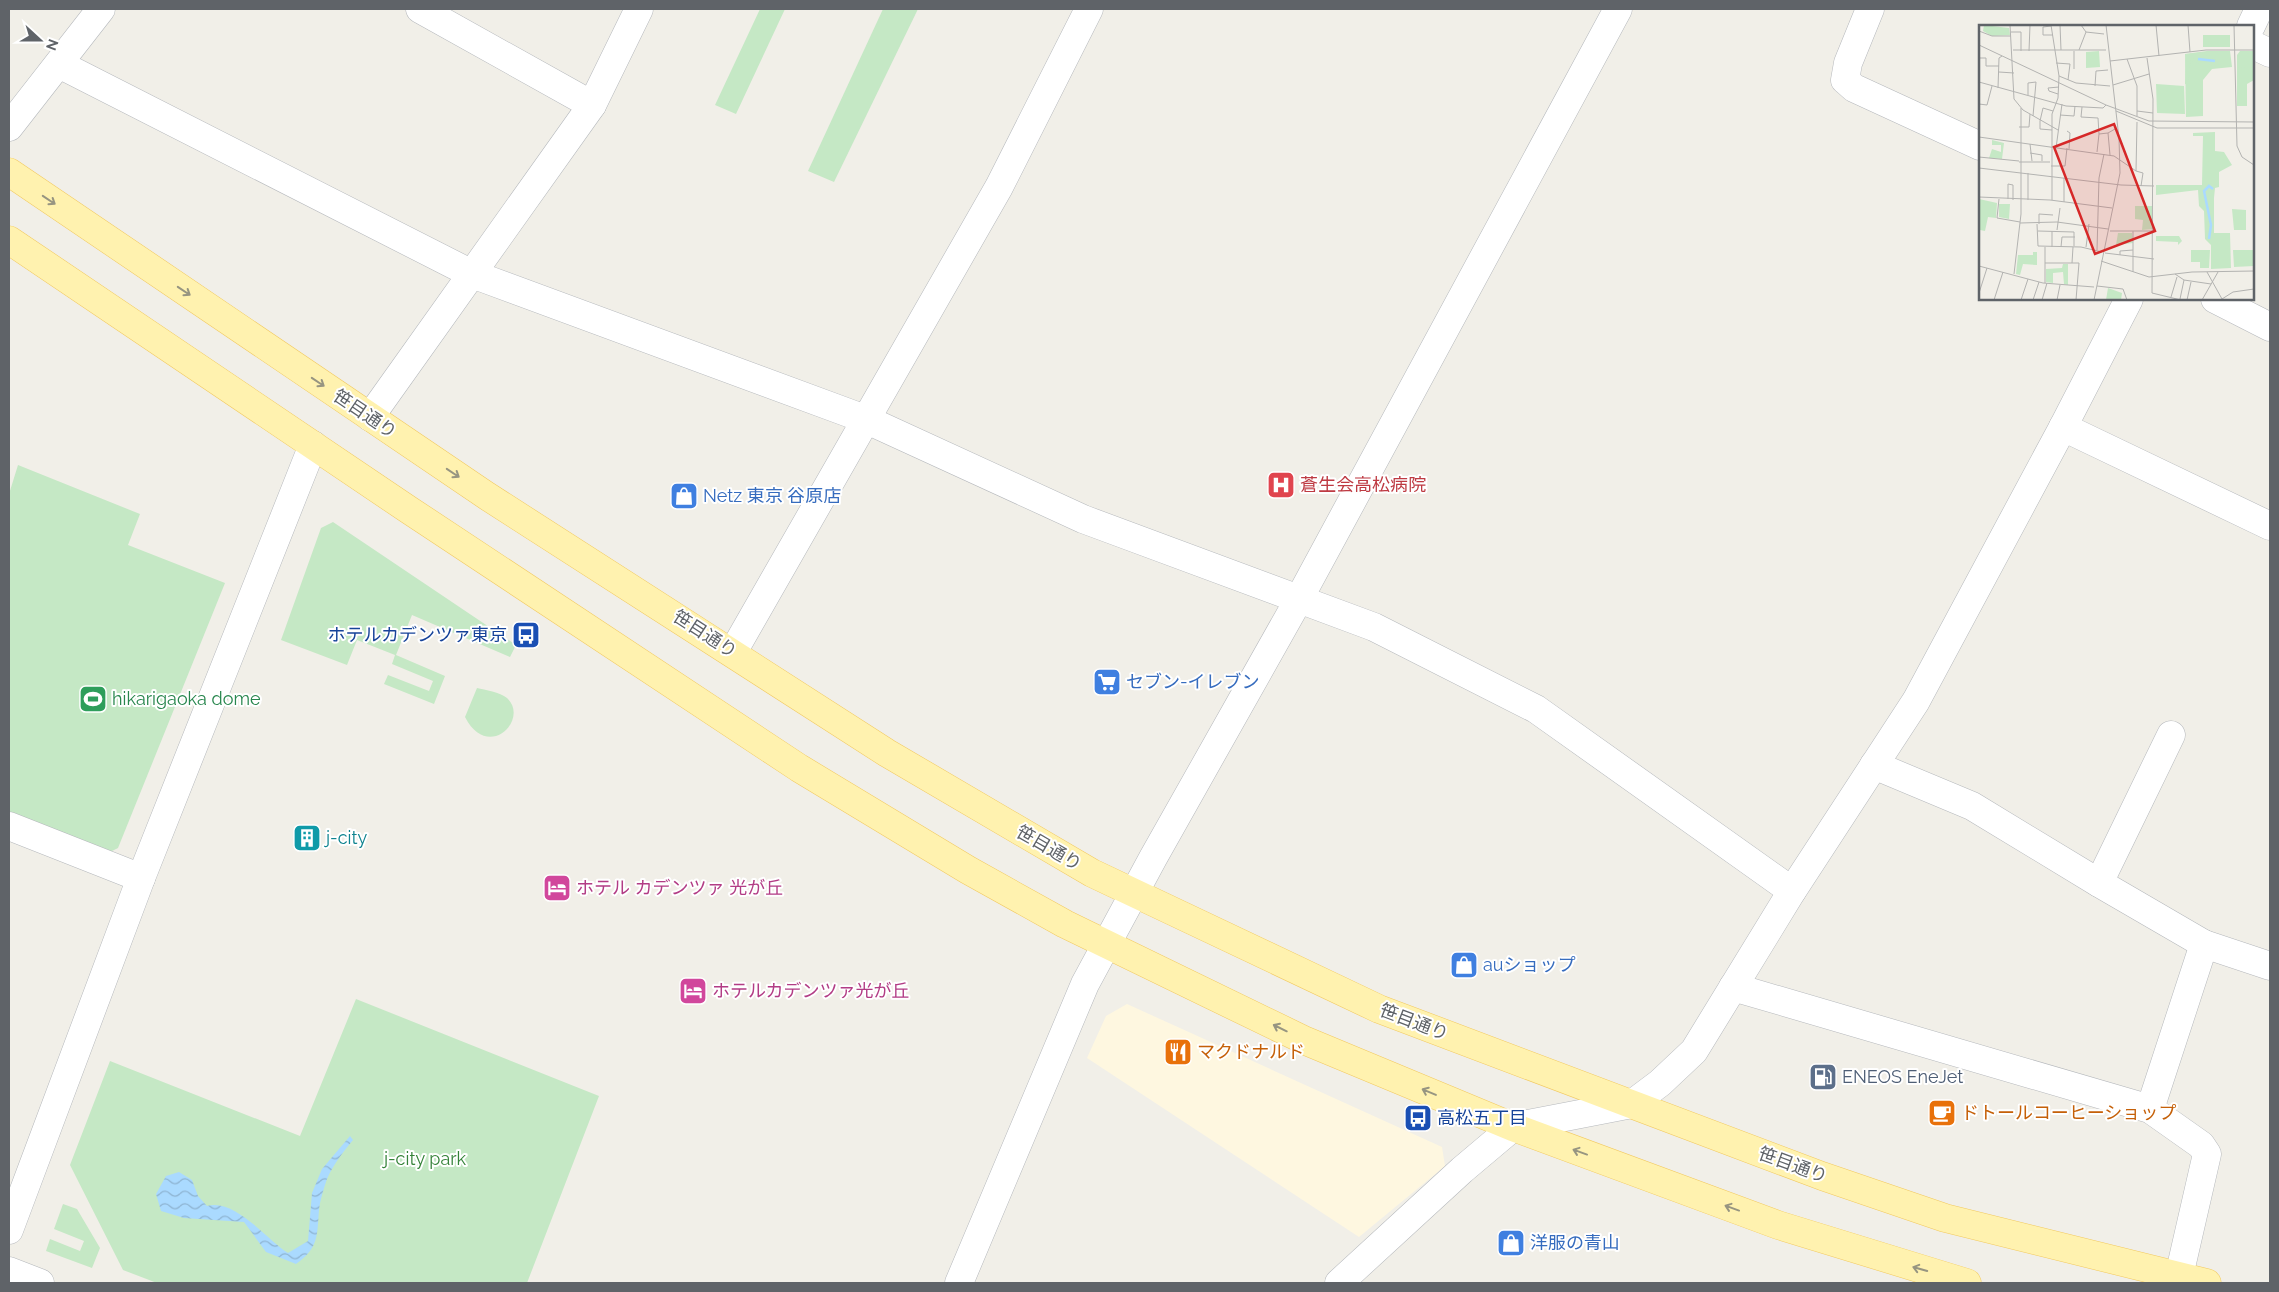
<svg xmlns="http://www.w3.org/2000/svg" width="2279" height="1292" viewBox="0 0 2279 1292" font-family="Raleway,'Noto Sans JP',sans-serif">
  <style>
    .commercial { fill: #fef7e0 }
    .green { fill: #c5e8c5 }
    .water { fill: url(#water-waves) }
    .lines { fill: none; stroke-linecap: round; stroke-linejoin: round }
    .minor-casing { stroke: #b5b8bc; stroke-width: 29 }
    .major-casing { stroke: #f2c960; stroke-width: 29 }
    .minor { stroke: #fff; stroke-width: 28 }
    .major { stroke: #fff2af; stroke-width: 28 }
    .oneway { stroke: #979581 }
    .labels { text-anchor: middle; stroke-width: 4; stroke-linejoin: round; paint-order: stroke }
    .street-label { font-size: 18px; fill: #5f6368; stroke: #fff }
    .health-label { font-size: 18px; fill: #be3a42; stroke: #fff; text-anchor: start }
    .shop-label { font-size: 18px; fill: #366cbe; stroke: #fff; text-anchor: start }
    .transit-label { font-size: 18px; fill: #164399; stroke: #fff; text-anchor: end }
    .leisure-label { font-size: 18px; fill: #27864d; stroke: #fff; text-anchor: start }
    .culture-label { font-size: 18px; fill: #0d838f; stroke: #fff; text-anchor: start }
    .hotel-label { font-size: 18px; fill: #b23c85; stroke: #fff; text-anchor: start }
    .food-label { font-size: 18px; fill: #c56008; stroke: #fff; text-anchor: start }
    .service-label { font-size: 18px; fill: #4e5e75; stroke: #fff; text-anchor: start }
    .park-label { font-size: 18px; fill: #348238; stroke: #fff }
    .inset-river { fill: none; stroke: #aadaff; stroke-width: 2.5 }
    .inset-road { fill: none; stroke: #b3b3b1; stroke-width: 1 }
    .view { fill: #d62828; fill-opacity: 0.15; stroke: #d62828; stroke-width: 2.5 }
    .inset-edge { fill: none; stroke: #5f6368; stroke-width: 2.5 }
  </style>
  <defs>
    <pattern id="water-waves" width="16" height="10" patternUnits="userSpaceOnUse" patternTransform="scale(1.25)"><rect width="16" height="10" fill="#aadaff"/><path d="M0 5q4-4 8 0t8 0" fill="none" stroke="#8eb4d2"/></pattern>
  </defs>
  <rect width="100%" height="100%" fill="#f1efe8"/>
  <path class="commercial" d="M1127 1004 1442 1147 1445 1166 1359 1237 1087 1058 1106 1016Z"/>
  <g class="green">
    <path d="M760 9H785L736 114 715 105Z"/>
    <path d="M883 9H918L834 182 808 171Z"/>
    <path d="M18 465 140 514 128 545 225 583 118 848 108 853 9 816V494Z"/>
    <path d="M333 522 516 645 510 657 412 615 396 655 445 676 434 704 384 684 388 675 429 691 433 681 392 664 395 655 357 640 347 665 281 640 321 528Z"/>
    <path d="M477 688C485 690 500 692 507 698 530 719 488 762 465 717Z"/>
    <path d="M356 999 599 1096 527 1283H157L123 1270 70 1165 110 1061 300 1136Z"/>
    <path d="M63 1204 77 1209 100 1248 92 1268 46 1251 50 1239 80 1251 84 1241 54 1229Z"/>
  </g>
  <path class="water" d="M350 1136 353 1140C343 1152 333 1165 327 1179 324 1188 320 1200 319 1210 317 1235 319 1248 296 1264L266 1252 244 1222 184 1218 161 1211 156 1194 166 1176 179 1172 192 1180 198 1196 207 1206C235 1198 266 1239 288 1253L308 1241 312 1193 322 1169Z"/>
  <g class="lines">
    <defs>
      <g id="minor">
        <path d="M420 9 592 105"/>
        <path d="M1870 9 1848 63 1845 80 1854 88 1980 146"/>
        <path d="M2251 26 2259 9"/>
        <path d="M2253 45 2270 53"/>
        <path d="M59 64 472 274 865 419 1083 519 1374 627 1536 709 1792 891"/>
        <path d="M9 127 101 9"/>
        <path d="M2215 299 2270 327"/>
        <path d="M370 417 592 105 639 9"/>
        <path d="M2063 427 2270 526"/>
        <path d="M733 652 999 187 1089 9"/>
        <path d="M1874 765 1972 806 2099 883 2204 944"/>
        <path d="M9 826 141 878"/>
        <path d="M2099 883 2171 735"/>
        <path d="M1733 987 2150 1109 2201 1145 2207 1154 2179 1276"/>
        <path d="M2150 1109 2204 944 2270 966"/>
        <path d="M9 1230 141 878 313 445"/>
        <path d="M9 1271 40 1283"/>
        <path d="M959 1283 1085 984 1153 858 1299 599 1618 9"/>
        <path d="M1339 1283 1462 1170 1513 1127 1632 1104 1660 1083 1694 1051 1792 891 1916 701 2063 427 2129 299"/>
      </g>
      <g id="major">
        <path d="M9 172 487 496 887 753 1092 873 1379 1009 1822 1176 1945 1218 2207 1283"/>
        <path d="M9 240 409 510 799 768 968 870 1065 924 1306 1041 1513 1127 1778 1225 1967 1283"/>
      </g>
    </defs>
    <use href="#minor" class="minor-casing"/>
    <use href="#major" class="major-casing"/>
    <use href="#minor" class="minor"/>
    <use href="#major" class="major"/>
  </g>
  <defs><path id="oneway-shaft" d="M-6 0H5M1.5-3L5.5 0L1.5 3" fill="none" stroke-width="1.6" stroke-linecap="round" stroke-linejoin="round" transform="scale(1.25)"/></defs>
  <g class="oneway">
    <use href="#oneway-shaft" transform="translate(49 200) rotate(34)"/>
    <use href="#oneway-shaft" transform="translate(184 291) rotate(34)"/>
    <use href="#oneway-shaft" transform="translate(318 382) rotate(34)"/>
    <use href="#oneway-shaft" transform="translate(453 473) rotate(34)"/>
    <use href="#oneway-shaft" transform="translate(1280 1028) rotate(-154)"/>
    <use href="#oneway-shaft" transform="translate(1429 1092) rotate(-157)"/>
    <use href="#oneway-shaft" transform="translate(1580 1152) rotate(-160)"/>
    <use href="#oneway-shaft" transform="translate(1732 1208) rotate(-160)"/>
    <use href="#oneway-shaft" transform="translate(1920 1269) rotate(-164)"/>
  </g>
  <defs>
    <symbol id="hospital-square" viewBox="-11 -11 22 22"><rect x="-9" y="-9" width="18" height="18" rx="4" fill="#e0444e" stroke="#fff"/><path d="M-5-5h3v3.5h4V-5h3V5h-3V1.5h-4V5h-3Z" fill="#fff"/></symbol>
    <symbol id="shop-square" viewBox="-11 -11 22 22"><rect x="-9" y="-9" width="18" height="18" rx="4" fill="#3f7fe0" stroke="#fff"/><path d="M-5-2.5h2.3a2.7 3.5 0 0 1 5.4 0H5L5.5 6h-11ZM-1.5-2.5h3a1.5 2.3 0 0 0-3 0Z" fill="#fff"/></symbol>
    <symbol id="bus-square" viewBox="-11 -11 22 22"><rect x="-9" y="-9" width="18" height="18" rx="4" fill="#1a4fb4" stroke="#fff"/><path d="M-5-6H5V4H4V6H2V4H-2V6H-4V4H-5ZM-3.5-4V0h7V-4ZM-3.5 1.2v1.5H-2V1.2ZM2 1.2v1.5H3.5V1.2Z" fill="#fff"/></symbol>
    <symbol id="supermarket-square" viewBox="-11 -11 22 22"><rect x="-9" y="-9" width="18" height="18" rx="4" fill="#3f7fe0" stroke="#fff"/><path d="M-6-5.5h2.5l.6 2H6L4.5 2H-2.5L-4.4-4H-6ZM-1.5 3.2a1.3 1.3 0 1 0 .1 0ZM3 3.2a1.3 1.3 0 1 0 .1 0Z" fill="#fff"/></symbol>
    <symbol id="stadium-square" viewBox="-11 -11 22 22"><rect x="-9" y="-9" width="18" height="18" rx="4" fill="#2e9e5b" stroke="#fff"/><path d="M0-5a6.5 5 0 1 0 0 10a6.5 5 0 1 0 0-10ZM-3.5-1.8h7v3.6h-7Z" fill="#fff"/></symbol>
    <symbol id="building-square" viewBox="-11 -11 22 22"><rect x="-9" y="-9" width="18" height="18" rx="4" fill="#0f9aa8" stroke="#fff"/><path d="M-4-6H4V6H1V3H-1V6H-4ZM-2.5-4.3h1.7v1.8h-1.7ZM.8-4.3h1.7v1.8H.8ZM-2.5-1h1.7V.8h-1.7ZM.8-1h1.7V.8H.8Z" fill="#fff"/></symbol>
    <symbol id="hotel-square" viewBox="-11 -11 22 22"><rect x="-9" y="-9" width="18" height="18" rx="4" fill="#d1479c" stroke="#fff"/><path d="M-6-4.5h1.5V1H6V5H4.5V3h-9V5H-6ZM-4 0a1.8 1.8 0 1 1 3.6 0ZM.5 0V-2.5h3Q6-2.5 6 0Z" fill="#fff"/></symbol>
    <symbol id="restaurant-square" viewBox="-11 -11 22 22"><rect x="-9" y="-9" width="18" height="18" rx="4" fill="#e8710a" stroke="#fff"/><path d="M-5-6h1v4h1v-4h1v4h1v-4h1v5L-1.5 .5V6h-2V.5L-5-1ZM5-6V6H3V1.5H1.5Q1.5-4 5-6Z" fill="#fff"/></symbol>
    <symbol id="fuel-square" viewBox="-11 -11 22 22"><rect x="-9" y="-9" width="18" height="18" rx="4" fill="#5c6f8a" stroke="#fff"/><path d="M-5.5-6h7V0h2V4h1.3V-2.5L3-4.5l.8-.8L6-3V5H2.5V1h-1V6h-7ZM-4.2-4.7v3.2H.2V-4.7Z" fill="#fff"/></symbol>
    <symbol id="cafe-square" viewBox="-11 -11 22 22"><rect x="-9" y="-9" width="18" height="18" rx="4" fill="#e8710a" stroke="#fff"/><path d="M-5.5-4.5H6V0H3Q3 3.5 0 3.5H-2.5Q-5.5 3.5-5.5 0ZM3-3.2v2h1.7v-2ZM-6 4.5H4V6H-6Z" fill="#fff"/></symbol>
  </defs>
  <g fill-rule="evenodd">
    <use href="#hospital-square" x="1265" y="469" width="32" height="32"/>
    <use href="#shop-square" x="668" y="480" width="32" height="32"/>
    <use href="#bus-square" x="510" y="619" width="32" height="32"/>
    <use href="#supermarket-square" x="1091" y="666" width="32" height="32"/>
    <use href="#stadium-square" x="77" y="683" width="32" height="32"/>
    <use href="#building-square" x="291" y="822" width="32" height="32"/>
    <use href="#hotel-square" x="541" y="872" width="32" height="32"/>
    <use href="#shop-square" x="1448" y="949" width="32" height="32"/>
    <use href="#hotel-square" x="677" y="975" width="32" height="32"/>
    <use href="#restaurant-square" x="1162" y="1036" width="32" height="32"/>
    <use href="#fuel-square" x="1807" y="1061" width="32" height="32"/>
    <use href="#cafe-square" x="1926" y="1097" width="32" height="32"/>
    <use href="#bus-square" x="1402" y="1102" width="32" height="32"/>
    <use href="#shop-square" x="1495" y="1227" width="32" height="32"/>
  </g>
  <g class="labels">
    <g class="street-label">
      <text transform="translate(365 414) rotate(34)" y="6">笹目通り</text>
      <text transform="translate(705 634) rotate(33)" y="6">笹目通り</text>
      <text transform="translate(1049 848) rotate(30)" y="6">笹目通り</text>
      <text transform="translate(1414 1022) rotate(21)" y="6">笹目通り</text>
      <text transform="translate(1793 1165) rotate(20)" y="6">笹目通り</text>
    </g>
    <g class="health-label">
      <text x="1300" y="491">蒼生会高松病院</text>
    </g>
    <g class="shop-label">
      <text x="703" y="502">Netz 東京 谷原店</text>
      <text x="1126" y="688">セブン-イレブン</text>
      <text x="1483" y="971">auショップ</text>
      <text x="1530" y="1249">洋服の青山</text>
    </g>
    <g class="transit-label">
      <text x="507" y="641">ホテルカデンツァ東京</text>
      <text x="1437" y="1124" text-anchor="start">高松五丁目</text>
    </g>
    <g class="leisure-label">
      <text x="112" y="705">hikarigaoka dome</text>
    </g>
    <g class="culture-label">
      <text x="326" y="844">j-city</text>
    </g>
    <g class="hotel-label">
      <text x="576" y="894">ホテル カデンツァ 光が丘</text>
      <text x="712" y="997">ホテルカデンツァ光が丘</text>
    </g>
    <g class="food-label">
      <text x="1197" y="1058">マクドナルド</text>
      <text x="1961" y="1119">ドトールコーヒーショップ</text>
    </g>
    <g class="service-label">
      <text x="1842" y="1083">ENEOS EneJet</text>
    </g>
    <g class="park-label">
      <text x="425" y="1165">j-city park</text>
    </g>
  </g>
  <g transform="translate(1979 25)">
    <rect width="275" height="275" fill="#f1efe8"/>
    <path d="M5 0 30 3 31 10 13 11 4 6ZM224 10H251V22H224ZM120 26 121 42 107 43V27ZM228 26H251L253 42 233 44 224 55V91L207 92 206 29ZM261 26H275V55L268 59V81H258V30ZM177 59 205 61 206 89 178 88ZM236 107V126L245 127 253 140 240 147V162L236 163 235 173V208H251L252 243 232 244V220L226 214 225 186 220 181 219 165 177 170V160H223L224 111H214V108ZM0 174 18 178 17 193 9 192 6 206 1 205ZM156 181H173L174 204 163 205 164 195 156 194ZM253 184 267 185V205H255ZM139 208H153L154 218 137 220ZM177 211H200L203 216 199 220V217L177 216ZM212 225H231L230 243H221V237H212ZM254 225H275V241L255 242ZM54 227H58V240L44 239 41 250 37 249 39 230H54Z" fill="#c5e8c5"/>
    <path d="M226 27 212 34 209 59H206L207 29ZM220 30 231 31 238 39 232 41 226 34 219 39 212 35ZM13 115 25 118 23 134 10 133 13 124 22 127V120H13ZM84 239H89V260L85 259 84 247 74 248V258L67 257V244L83 243Z" fill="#c5e8c5"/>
    <path d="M259 42 275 43V55L267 56V81H259ZM20 179H31L30 194 20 192ZM129 263 143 268 142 275H127Z" fill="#c5e8c5"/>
    <path class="inset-river" d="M219 34 236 36M230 214 232 200 225 166 230 161 234 164"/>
    <path class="inset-road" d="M31 0 35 74 44 85 79 105M72 0 80 51 79 73 73 89V175M81 0 82 25M177 0 180 31M209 0 211 27M255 0 258 121 263 132 275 140M72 1 64 2V10H74M0 6 13 11H32M32 7H42V26M107 7 125 9M0 20 127 80 170 96 275 97M34 25H127M100 25 107 7 102 0M50 26 51 0M95 26V44M0 33H7V41H20M168 33 174 74 173 268 202 275M148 34 158 61V91M131 36 227 25H275M77 38 91 39 89 55M20 47 35 48M80 51 97 58 131 61M0 57 87 81 124 83 127 80M134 60 170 49M116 61 117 46 129 45M19 63 20 33 23 31M79 69 70 66 69 63 80 62M49 70V58L57 57 54 91M0 79 8 80 13 61M103 82 102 92 119 93 120 109 129 108M137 86 178 103H275M158 86 174 88M81 90 95 91 96 81M40 102H50L51 89M73 105 61 104V96L64 83 74 86M88 106 91 108 90 124M0 112 135 131 157 146 158 97M51 119 53 136M77 123 83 79M118 127 120 109M51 128 63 130V136M131 130 129 108 136 104M0 132 40 136M40 137H71M72 141H86L88 123M0 143 142 160 175 161M157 146 164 148 162 161M85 153V177M0 172 71 175 133 183M20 174 18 193 41 197M29 174V159L34 160V175M49 175V148M41 198 78 197 129 204M58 199 59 221 102 222 123 227M60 199V189L74 190M78 205 81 183M59 206 95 207V221M73 206V222M131 206H175M66 222V258M82 222 83 212H96M107 222 110 199M118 225 120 153 125 129M126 228 175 234M141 230V226L154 225M122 236 170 252 213 247 275 246M66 238H100L97 275M93 238 94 222M0 241 64 258 115 262M154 247V206M228 247 243 274M35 249 42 189V83M196 249 205 255 232 259M118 261 144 264 148 275M0 268 8 243M192 272 198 252M201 274 205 255M243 274 254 267 275 264M15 275 24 247M42 275 49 254M54 275 60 257M63 275 68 258M78 275 81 260M115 275 141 148 140 113 127 0M208 275 212 257M223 275 239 247"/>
    <path class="view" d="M135 99 176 206 116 229 75 122Z"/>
    <rect width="275" height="275" class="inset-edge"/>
  </g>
  <rect width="2279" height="1292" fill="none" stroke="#5f6368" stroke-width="20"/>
  <g transform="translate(40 40) rotate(111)" stroke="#ffffff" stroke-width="4" paint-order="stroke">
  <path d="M0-4L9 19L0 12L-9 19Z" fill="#5f6368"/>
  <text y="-8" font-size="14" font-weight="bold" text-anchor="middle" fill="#5f6368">N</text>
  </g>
</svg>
